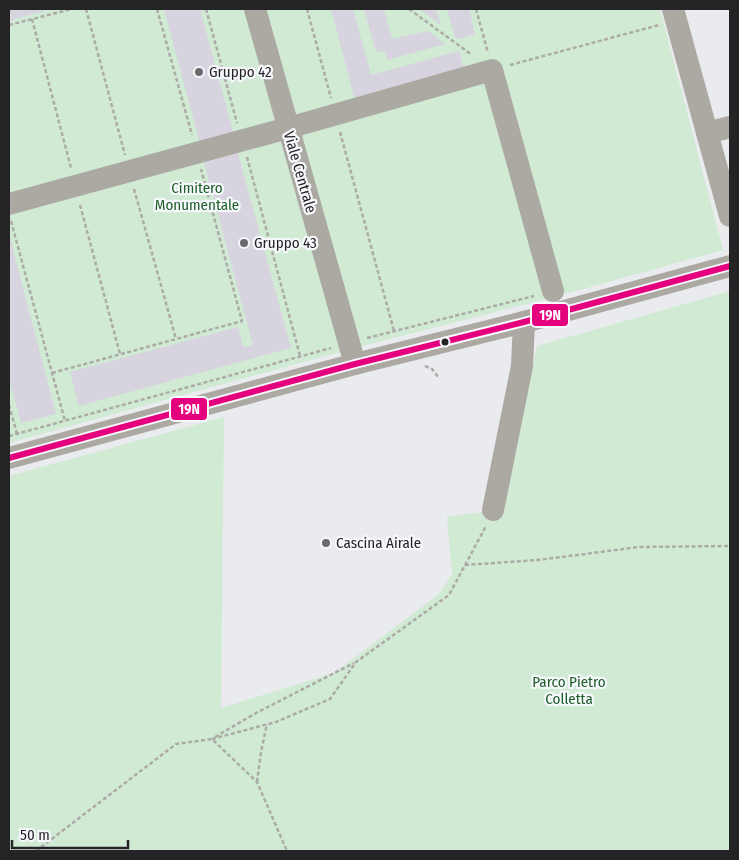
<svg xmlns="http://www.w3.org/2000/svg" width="739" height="860" viewBox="0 0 739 860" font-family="'Fira Sans Condensed',sans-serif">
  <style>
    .green { fill: #d0ead4 }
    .building { fill: #d7d3df }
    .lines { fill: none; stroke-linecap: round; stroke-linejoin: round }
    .path { stroke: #adaba8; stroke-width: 2.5; stroke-dasharray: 4 2.5; stroke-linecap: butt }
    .minor { stroke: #aca9a2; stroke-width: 22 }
    .bus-1-casing { stroke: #f7f8fc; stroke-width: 10 }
    .bus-1 { stroke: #e5007d; stroke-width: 6 }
    .poi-dot { fill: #696a6c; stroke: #f7f8fc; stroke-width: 2 }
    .bus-dot { fill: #242426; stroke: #f7f8fc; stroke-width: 2 }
    .labels { text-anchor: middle; stroke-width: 4.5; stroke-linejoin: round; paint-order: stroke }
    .poi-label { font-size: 15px; fill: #242426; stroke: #f7f8fc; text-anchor: start }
    .street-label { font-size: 15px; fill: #242426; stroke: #f7f8fc }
    .park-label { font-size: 15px; fill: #1d5e29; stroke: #f7f8fc }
    .line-badge { stroke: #f7f8fc; stroke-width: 2 }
    .badge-label { font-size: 14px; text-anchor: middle; font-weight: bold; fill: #fff }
  </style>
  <rect width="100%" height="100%" fill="#eaebee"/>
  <g class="green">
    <path d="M9 9H660L723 250 558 296 351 349 9 443Z"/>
    <path d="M730 291V851H9V476L224 417 221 708 334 673 439 594 452 574 447 517 502 509 537 346Z"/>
  </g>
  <g class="building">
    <path d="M9 9H50L9 21Z"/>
    <path d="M164 9H200L234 135 200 144Z"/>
    <path d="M331 9H353L371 75 459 51 464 70 355 100Z"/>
    <path d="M364 9H384L392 39 428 31 445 44 387 60 385 51 376 52Z"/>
    <path d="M419 9H436L441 25Z"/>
    <path d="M447 9H469L475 34 460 39 455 37Z"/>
    <path d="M237 150 291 348 79 406 70 372 238 327 243 347 253 345 203 159Z"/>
    <path d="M9 234 56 414 21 423 9 378Z"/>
  </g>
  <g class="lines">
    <g class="path">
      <path d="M86 9 125 155"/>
      <path d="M157 9 192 135"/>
      <path d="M206 9 237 123"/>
      <path d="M307 9 331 98"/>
      <path d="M409 9 472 55"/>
      <path d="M476 9 488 53"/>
      <path d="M32 19 71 168"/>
      <path d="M9 25 72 9"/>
      <path d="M510 65 659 25"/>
      <path d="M340 132 394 331"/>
      <path d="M247 157 300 356"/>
      <path d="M134 189 176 339"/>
      <path d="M80 205 120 354"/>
      <path d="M11 221 65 421"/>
      <path d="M367 338 534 296"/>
      <path d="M425 366 432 369 439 378"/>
      <path d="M52 373 242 321 201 169"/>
      <path d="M9 405 17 434"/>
      <path d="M9 436 331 348"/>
      <path d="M465 565 538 560 639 547 730 546"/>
      <path d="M215 737 256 713 354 663"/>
      <path d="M212 739 276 722 330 699 356 662 449 595 486 526"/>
      <path d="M257 782 261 752 267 724"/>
      <path d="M36 851 176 744 212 739 257 782 287 851"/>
    </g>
    <g class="minor">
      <path d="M255 9 355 364"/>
      <path d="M673 9 730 216"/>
      <path d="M707 133 730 127"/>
      <path d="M9 204 288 128 492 70 553 291"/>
      <path d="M9 458 355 364 524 322 730 266"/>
      <path d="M493 510 522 366 524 322"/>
    </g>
    <defs>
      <path id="bus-1" d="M9 458 355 364 524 322 730 266"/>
    </defs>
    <use href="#bus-1" class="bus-1-casing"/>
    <use href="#bus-1" class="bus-1"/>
  </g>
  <g class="poi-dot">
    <circle cx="199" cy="72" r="5"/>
    <circle cx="244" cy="243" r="5"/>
    <circle cx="326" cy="543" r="5"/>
  </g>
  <circle class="bus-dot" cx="445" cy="342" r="4.5"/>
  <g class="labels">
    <g class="poi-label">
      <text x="209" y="77">Gruppo 42</text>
      <text x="254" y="248">Gruppo 43</text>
      <text x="336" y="548">Cascina Airale</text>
    </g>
    <g class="street-label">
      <text transform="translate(300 172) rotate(74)" y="5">Viale Centrale</text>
    </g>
    <g class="park-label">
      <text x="197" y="193">Cimitero<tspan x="197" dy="17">Monumentale</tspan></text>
      <text x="569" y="687">Parco Pietro<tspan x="569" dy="17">Colletta</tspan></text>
    </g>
  </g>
  <g class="line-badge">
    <rect x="531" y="303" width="38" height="24" rx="5" fill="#e5007d"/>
    <rect x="170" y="397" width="38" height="24" rx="5" fill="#e5007d"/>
  </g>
  <g class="badge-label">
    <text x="550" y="320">19N</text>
    <text x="189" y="414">19N</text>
  </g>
  <rect width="739" height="860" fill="none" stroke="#242426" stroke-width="20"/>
  <path d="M12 840v8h116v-8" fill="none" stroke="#242426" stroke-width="2.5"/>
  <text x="20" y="840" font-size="15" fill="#242426" stroke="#f7f8fc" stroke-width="4" paint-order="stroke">50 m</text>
</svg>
